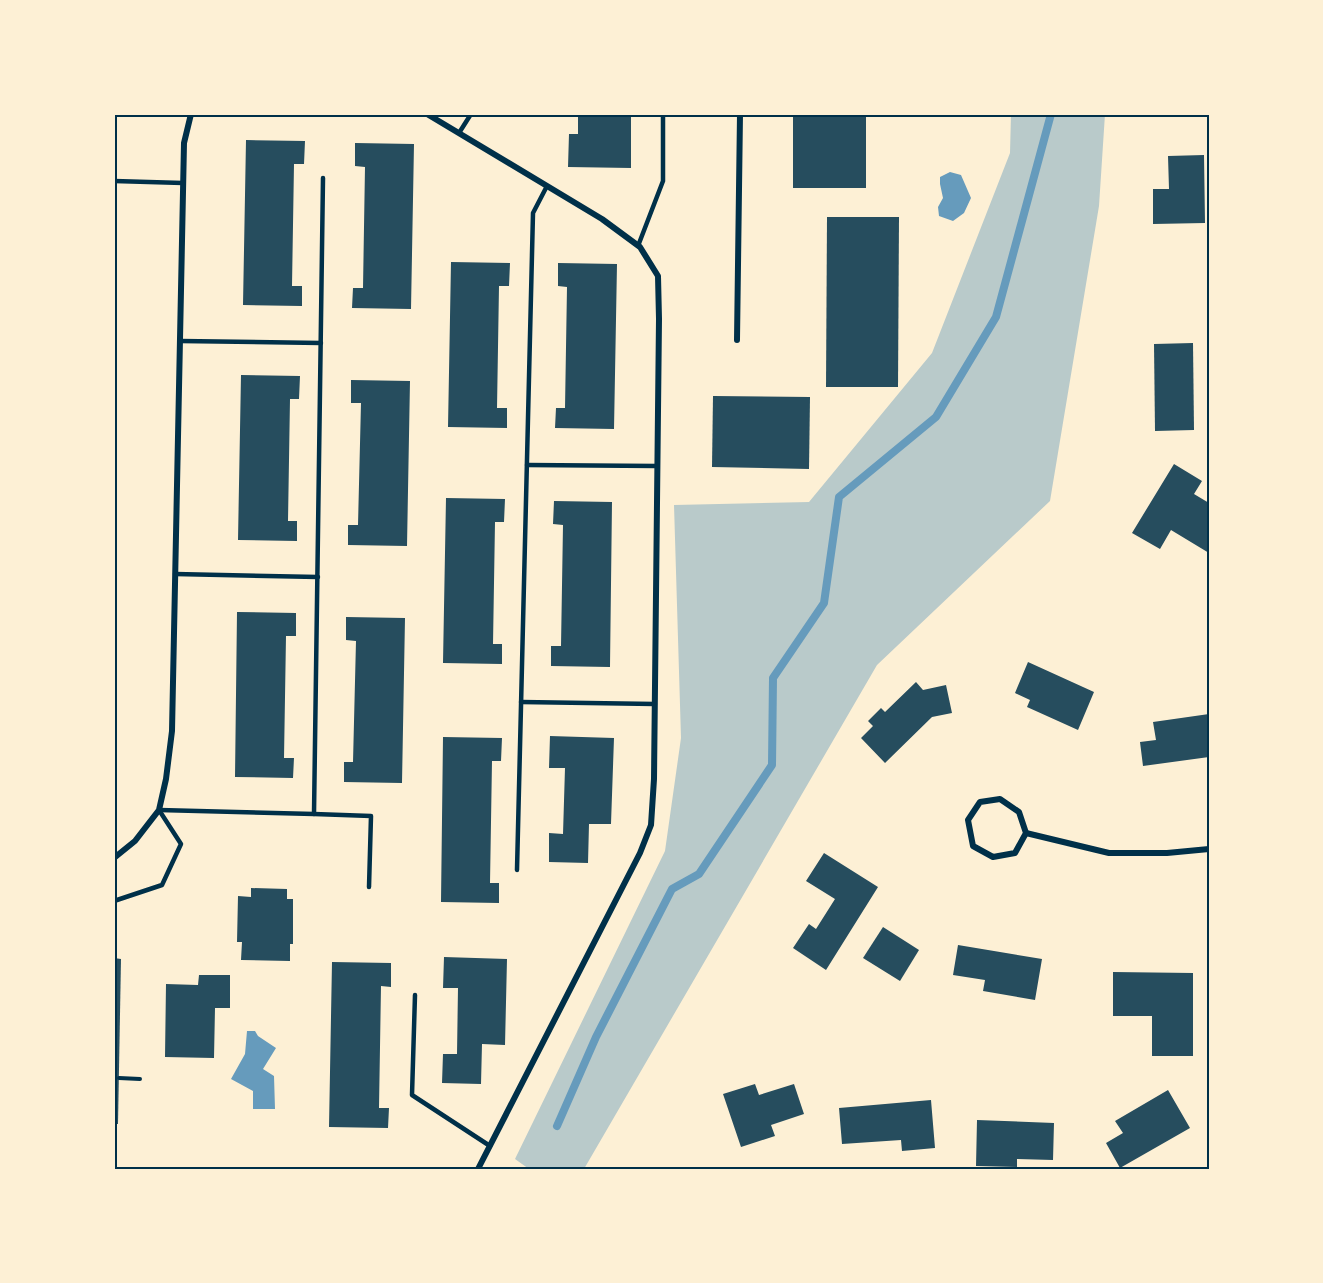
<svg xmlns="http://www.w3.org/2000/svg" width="1323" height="1283" viewBox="0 0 1323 1283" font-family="'Exo 2',sans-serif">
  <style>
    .green { fill: #b9caca }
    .water { fill: #669bbc }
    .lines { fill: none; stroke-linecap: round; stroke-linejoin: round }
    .stream { stroke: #669bbc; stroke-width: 8 }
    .building { fill: #264d5e }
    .path { stroke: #003049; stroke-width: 4 }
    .service { stroke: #003049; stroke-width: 4.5 }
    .minor { stroke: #003049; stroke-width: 6 }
    .neatline { fill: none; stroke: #003049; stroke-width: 2 }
  </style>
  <rect width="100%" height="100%" fill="#fdf0d5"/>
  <path class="green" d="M1011 114H1105L1099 206 1050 501 877 665 584 1169H529L515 1159 665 851 681 738 674 505 809 502 932 353 1010 153Z"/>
  <g class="water">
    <path d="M950 172 961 175 971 198 964 213 953 221 939 216 938 207 943 198 940 184V177Z"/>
    <path d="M247 1031H255L258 1036 276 1048 263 1069 274 1076 275 1109H253V1091L231 1079 245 1054Z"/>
  </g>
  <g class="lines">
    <path class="stream" d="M557 1126 596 1037 672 889 699 874 772 765 773 678 824 603 839 497 936 417 996 317 1051 114"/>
  </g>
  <g class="building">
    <path d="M578 114H631V168L568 167 569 134H578Z"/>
    <rect x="793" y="114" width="73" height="74"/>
    <path d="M246 140 305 141 304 164H294L292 286H302V306L243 305Z"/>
    <path d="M355 143 414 144 411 309 352 308 353 288H363L365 167 355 166Z"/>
    <path d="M1204 155 1205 223 1153 224V189H1169L1168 156Z"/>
    <path d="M827 217H899L898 387H826Z"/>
    <path d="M451 262 510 263 509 286H499L497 408H507V428L448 427Z"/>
    <path d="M558 263 617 264 614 429 555 428 556 408H565L567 287 558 286Z"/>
    <path d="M1193 343 1194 430 1155 431 1154 344Z"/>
    <path d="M241 375 300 376 299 399H290L288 521H297V541L238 540Z"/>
    <path d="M351 380 410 381 407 546 348 545V525H358L361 403H351Z"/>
    <path d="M713 396 810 397 809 469 712 467Z"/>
    <path d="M1174 464 1202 481 1194 494 1209 503V553L1171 530 1160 549 1132 533Z"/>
    <path d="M446 498 505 499 504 522H495L493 644H502V664L443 663Z"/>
    <path d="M554 501 612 502 610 667 551 666V646H561L563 525 553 524Z"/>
    <path d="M237 612 296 613V636H286L284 758H294L293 778 235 777Z"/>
    <path d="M346 617 405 618 402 783 344 782V762H353L356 641 346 640Z"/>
    <path d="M1028 662 1094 692 1078 730 1027 707 1030 700 1015 693Z"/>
    <path d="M916 682 923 690 946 685 952 713 932 717 885 763 861 738 873 726 868 721 881 708 885 712Z"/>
    <path d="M1209 714V757L1143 766 1140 742 1156 740 1153 722Z"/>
    <path d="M550 736 614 738 611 824H589L588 863 549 862V833L563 834 565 768H549Z"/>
    <path d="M443 737 502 738 501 761H492L490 883H499V903L441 902Z"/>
    <path d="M824 853 878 887 826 970 793 948 809 924 816 929 835 899 806 881Z"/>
    <path d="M251 888 287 889V899H293V944H290V961L241 960 242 942H237L238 896 251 897Z"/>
    <path d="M883 927 919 950 900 981 863 958Z"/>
    <path d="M958 945 1042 959 1035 1000 983 991 985 980 953 975Z"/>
    <path d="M444 957 507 959 505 1045 482 1044 481 1084 442 1083 443 1054H457L458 988H443Z"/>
    <path d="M114 958 121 959 118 1124H114Z"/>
    <path d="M332 962 391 963V987L381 986 379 1108H389L388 1128 329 1127Z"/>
    <path d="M1113 972 1193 973V1056H1152V1016H1113Z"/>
    <path d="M199 975H230V1008H215L214 1058 165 1057 166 984 198 985Z"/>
    <path d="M755 1084 759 1095 794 1084 804 1114 771 1125 775 1136 741 1147 723 1094Z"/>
    <path d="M1168 1090 1190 1128 1120 1168 1106 1143 1123 1133 1115 1121Z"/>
    <path d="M931 1100 935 1148 902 1151 901 1140 842 1144 839 1108Z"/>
    <path d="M977 1120 1054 1123 1053 1160 1017 1159V1167L976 1166Z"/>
  </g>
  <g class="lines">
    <path class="path" d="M119 1078 140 1079"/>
    <g class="service">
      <path d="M459 133 471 114"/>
      <path d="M114 181 183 183"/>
      <path d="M638 246 663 181V114"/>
      <path d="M180 341 321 343"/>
      <path d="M527 465 657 466"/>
      <path d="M175 574 318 577"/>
      <path d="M521 702 655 704"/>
      <path d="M159 810 314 814 323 178"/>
      <path d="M314 814 371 816 369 887"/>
      <path d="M517 870 533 213 547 186"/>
      <path d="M114 901 162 885 181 844 159 810"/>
      <path d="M415 995 412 1095 490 1146"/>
    </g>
    <g class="minor">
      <path d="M427 114 602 219 640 247 658 276 659 319 654 779 651 825 640 853 478 1169"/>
      <path d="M737 340 740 114"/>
      <path d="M1000 799 1019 812 1026 833 1015 853 993 857 973 846 968 820 980 802Z"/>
      <path d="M1026 833 1109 853H1167L1209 849"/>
      <path d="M114 858 135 841 159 810 166 779 172 731 184 143 191 114"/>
    </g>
  </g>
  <rect width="1323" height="1283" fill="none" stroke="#fdf0d5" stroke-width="231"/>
  <rect x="116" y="116" width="1092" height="1052" class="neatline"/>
</svg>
